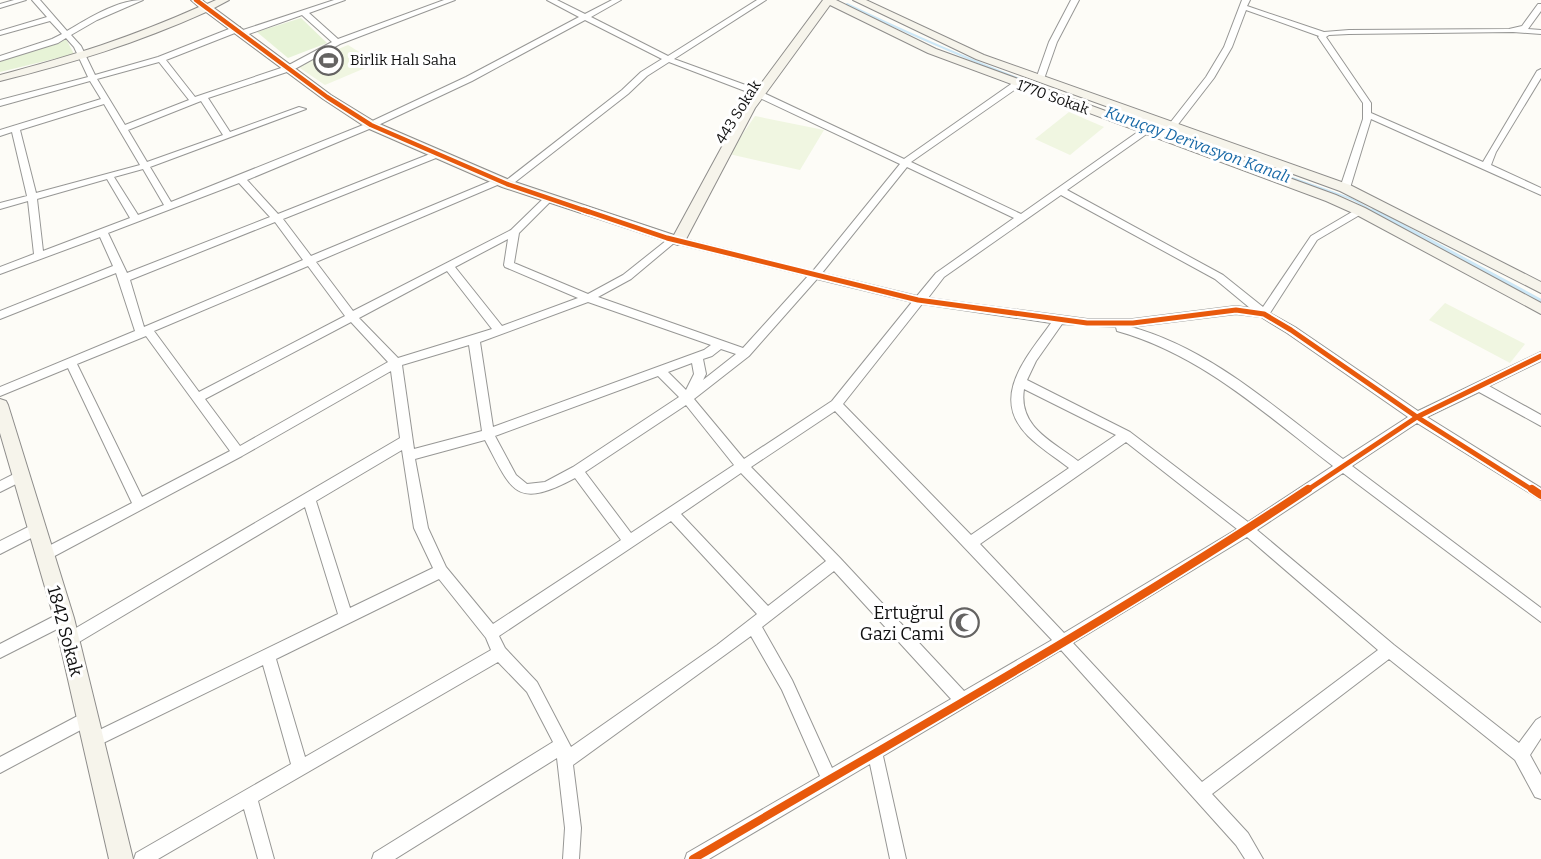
<svg xmlns="http://www.w3.org/2000/svg" width="1541" height="859" viewBox="0 0 1541 859" font-family="Bitter,serif">
  <style>
    .green { fill: #e7f3d7 }
    .pitch { fill: #f0f6e1 }
    .lines { fill: none; stroke-linecap: round; stroke-linejoin: round }
    .stream-far1 { stroke: #cde8f7; stroke-width: 2 }
    .stream { stroke: #cde8f7; stroke-width: 4 }
    .street-casing { stroke: #979795; stroke-width: 2 }
    .secondary-casing { stroke: #8e8d8b; stroke-width: 2 }
    .street { fill: #fffffe; fill-rule: evenodd }
    .secondary { fill: #f6f4eb; fill-rule: evenodd }
    .cycleway-far2-casing { stroke: #fff; stroke-width: 7 }
    .cycleway-far1-casing { stroke: #fff; stroke-width: 9 }
    .cycleway-casing { stroke: #fff; stroke-width: 11 }
    .cycleway-far2 { stroke: #e8590c; stroke-width: 4.5 }
    .cycleway-far1 { stroke: #e8590c; stroke-width: 5 }
    .cycleway { stroke: #e8590c; stroke-width: 8 }
    .labels { text-anchor: middle; stroke-width: 6; stroke-linejoin: round; paint-order: stroke }
    .far-poi-label { font-size: 15px; fill: #111; stroke: #fff; text-anchor: start }
    .far-street-label { font-size: 15px; fill: #111; stroke: #fff }
    .far-water-label { font-size: 16px; font-style: italic; fill: #1768a6; stroke: #fff }
    .poi-label { font-size: 18px; fill: #111; stroke: #fff; text-anchor: end }
    .street-label { font-size: 18px; fill: #111; stroke: #fff }
  </style>
  <rect width="100%" height="100%" fill="#fdfcf7"/>
  <g class="green">
    <path d="M301 18 327 43 288 58 257 32Z"/>
    <path d="M65 37 74 54 0 72V61Z"/>
  </g>
  <g class="pitch">
    <path d="M348 45 377 63 325 85 297 66Z"/>
    <path d="M1069 112 1104 127 1070 155 1035 139Z"/>
    <path d="M755 116 824 130 800 170 729 154Z"/>
    <path d="M1445 303 1525 344 1510 363 1429 320Z"/>
  </g>
  <g class="lines">
    <path class="stream-far1" d="M847 4C1009 83 1182 138 1352 199L1375 212"/>
    <path class="stream" d="M1373 210 1541 301"/>
    <defs>
      <g id="street">
        <path d="M14 0H26L0 8V4Z"/>
        <path d="M32 0H40L67 31C89 18 117 0 143 0L97 20 71 35 81 46 95 75 158 57 234 27H240V31L166 60 195 97 287 66 332 42 302 15 246 35H240V31L334 0H345L309 13 338 39 444 0H455L340 44 293 70 208 98 230 132 299 107 306 109 150 167 171 202 368 123 466 77 579 17 547 0H557L585 14 612 0H621L591 17 668 56 757 0H766L674 59 751 87 904 159 1014 82H1020V86L911 162 1021 214 1142 129H1148V133L1067 190 1223 275 1263 307 1311 236 1357 209H1363V213L1317 240 1270 313 1295 327 1418 411 1541 352V361L1489 386 1541 415V426L1479 392 1427 417 1541 488V500L1417 423 1352 466 1541 608V622L1343 473 1257 530 1394 645 1519 743 1536 720 1541 717V738L1530 755 1541 775V799L1535 797 1515 760 1389 659 1212 794 1248 833 1263 859H1245L1236 845 1061 650 883 756 906 859H890L870 764 709 859H685L687 853 820 776 782 690 751 636 573 765 581 828 579 859H563L565 828 557 758 395 859H372L374 853 553 742 527 692 498 662 258 801 274 859H258L244 809 158 859H134L136 853 291 764 263 665 99 745 94 748 89 745 86 740 89 735 338 614 305 507 74 645 69 647 64 645 62 640 64 635 400 438 391 371 242 456 49 559 44 561 39 559 37 555 39 551 132 503 68 368 0 396V387L135 331 116 273 0 319V311L113 266 100 237 0 274V267L34 254 28 201 0 209V203L27 196 12 132 0 136V130L101 99 90 81 0 106V100L88 77 74 47 66 38 58 43 0 61V56L52 39 62 34 50 21 0 35V31L47 17ZM585 20 662 59 641 72 622 90 504 182V186H510L628 94 647 76 669 62 745 91 900 164 813 271 672 236 623 275 588 294 514 263 519 233 552 200V196H546L511 230 353 311 316 262 502 183V179H496L311 256 283 219 441 156V152H435L278 214 247 180 374 127 472 81ZM159 62 189 100 125 125 97 79ZM201 101 223 135 147 162 128 130ZM104 104 140 165 36 193 20 130ZM907 167 1014 218 936 273 917 296 822 273ZM143 169 164 205 138 215 114 177ZM107 179 130 218 43 251 37 199ZM239 183 270 217 127 273 108 233ZM1061 195 1215 279 1250 308 1236 306 1133 319H1087L928 298 944 277ZM275 222 303 260 144 327 130 280ZM508 239 504 265 505 267 578 298 502 326 455 267ZM674 243 678 244 808 276 743 348 598 297 631 279ZM308 266 345 316 199 392 154 331ZM447 271 492 329 398 358 359 318ZM817 279 912 302 832 401 744 459 694 399 749 356ZM588 302 711 345 704 350 493 427 480 342ZM922 304 1051 323C1027 357 989 397 1028 436 1040 448 1055 457 1069 468L971 535 843 404ZM1236 314 1261 317 1287 333 1408 417 1343 459C1277 410 1212 349 1131 327ZM351 322 388 362 240 446 205 399ZM1062 324 1116 327 1117 331C1202 355 1264 413 1333 466L1248 522 1130 432 1027 380 1036 361ZM146 336 230 451 142 497 77 364ZM469 345 482 431 414 449 402 365ZM721 349 736 354 703 380 706 374 703 359 712 356ZM692 363 694 374 686 390 668 372ZM658 376 679 397 573 467 545 482 527 484 516 475 495 436ZM1024 389 1116 435 1078 461C1052 441 1018 427 1024 389ZM686 405 734 465 631 533 585 472ZM835 411 1052 640 964 691 840 558 751 467ZM485 440C512 491 515 510 575 478L621 540 493 624 446 567 428 528 415 459ZM1126 442 1237 529 1064 633 980 544ZM402 450 414 528 433 568 350 608 316 501ZM741 473 826 561 768 606 681 514ZM671 521 757 614 717 645 571 747 537 682 505 648 499 636ZM1247 537 1378 650 1202 782 1073 643ZM834 571 951 699 832 768 792 680 762 627ZM439 579 486 638 491 650 305 757 276 659Z"/>
        <path d="M1071 0H1079L1057 42 1044 79 1037 81 1036 79 1049 42Z"/>
        <path d="M1242 0H1250L1247 6 1324 32 1349 30 1509 29 1522 26 1538 4H1541V11L1528 29 1541 30V34L1513 32 1349 34 1329 35 1326 37 1371 103V113L1483 162 1537 71 1541 69V78L1496 152 1491 165 1541 188V195L1371 119 1350 188 1345 191 1342 190 1340 188 1363 119V103L1318 37 1319 36 1246 10 1232 47 1214 78 1176 127H1170V123L1206 77 1224 47Z"/>
        <path d="M20 471 24 472 26 476 24 480 0 492V481Z"/>
        <path d="M38 522 43 524 45 528 43 532 0 554V541Z"/>
        <path d="M64 611 69 613 71 618 69 623 0 658V644Z"/>
        <path d="M87 711 92 714 95 719 92 724 0 773V757Z"/>
      </g>
      <g id="secondary">
        <path d="M191 0H202L207 4 216 0H229L214 8 331 95 375 122 512 181 674 235 743 108 823 0H836L936 49 1336 195 1365 208 1541 303V314L1355 214 1326 201 928 53 830 5 755 108 685 241 678 245 502 187 367 128 323 99 206 12C137 43 73 63 0 81V75C72 56 132 37 199 7Z"/>
        <path d="M853 0H866L984 55 1350 185 1541 282V293L1340 191 976 59Z"/>
        <path d="M0 399 6 401 8 405 74 618 133 859H109L54 618 0 433Z"/>
      </g>
    </defs>
    <use href="#street" class="street-casing"/>
    <use href="#secondary" class="secondary-casing"/>
    <use href="#street" class="street"/>
    <use href="#secondary" class="secondary"/>
    <defs>
      <path id="cycleway-far2" d="M196 0 327 97 371 125 507 184 589 212"/>
      <g id="cycleway-far1">
        <path d="M584 210 667 238 918 300 1087 323H1133L1236 310 1264 314 1291 330 1417 417 1534 491"/>
        <path d="M1306 491 1417 417 1541 356"/>
      </g>
      <g id="cycleway">
        <path d="M1532 489 1541 495"/>
        <path d="M693 859C899 738 1109 621 1308 489"/>
      </g>
    </defs>
    <use href="#cycleway-far2" class="cycleway-far2-casing"/>
    <use href="#cycleway-far1" class="cycleway-far1-casing"/>
    <use href="#cycleway" class="cycleway-casing"/>
    <use href="#cycleway-far2" class="cycleway-far2"/>
    <use href="#cycleway-far1" class="cycleway-far1"/>
    <use href="#cycleway" class="cycleway"/>
  </g>
  <defs>
    <symbol id="stadium-ring" viewBox="-11 -11 22 22"><circle r="9.5" fill="#fff" stroke="#646362" stroke-width="1.5"/><path d="M0-5a6.5 5 0 1 0 0 10a6.5 5 0 1 0 0-10ZM-3.5-1.8h7v3.6h-7Z" fill="#646362"/></symbol>
    <symbol id="mosque-ring" viewBox="-11 -11 22 22"><circle r="9.5" fill="#fff" stroke="#646362" stroke-width="1.5"/><path d="M3.5-4.9A6 6 0 1 0 3.5 4.9A5 5 0 1 1 3.5-4.9Z" fill="#646362"/></symbol>
  </defs>
  <g fill-rule="evenodd">
    <use href="#stadium-ring" x="312" y="44" width="33" height="33"/>
    <use href="#mosque-ring" x="948" y="606" width="33" height="33"/>
  </g>
  <g class="labels">
    <g class="far-poi-label">
      <text x="350" y="65">Birlik Halı Saha</text>
    </g>
    <g class="far-street-label">
      <text transform="translate(1053 97) rotate(20)" y="5">1770 Sokak</text>
      <text transform="translate(738 112) rotate(-58)" y="5">443 Sokak</text>
    </g>
    <g class="far-water-label">
      <text transform="translate(1198 144) rotate(20)" y="6">Kuruçay Derivasyon Kanalı</text>
    </g>
    <g class="poi-label">
      <text x="944" y="619">Ertuğrul<tspan x="944" dy="21">Gazi Cami</tspan></text>
    </g>
    <g class="street-label">
      <text transform="translate(65 631) rotate(75)" y="6">1842 Sokak</text>
    </g>
  </g>
</svg>
